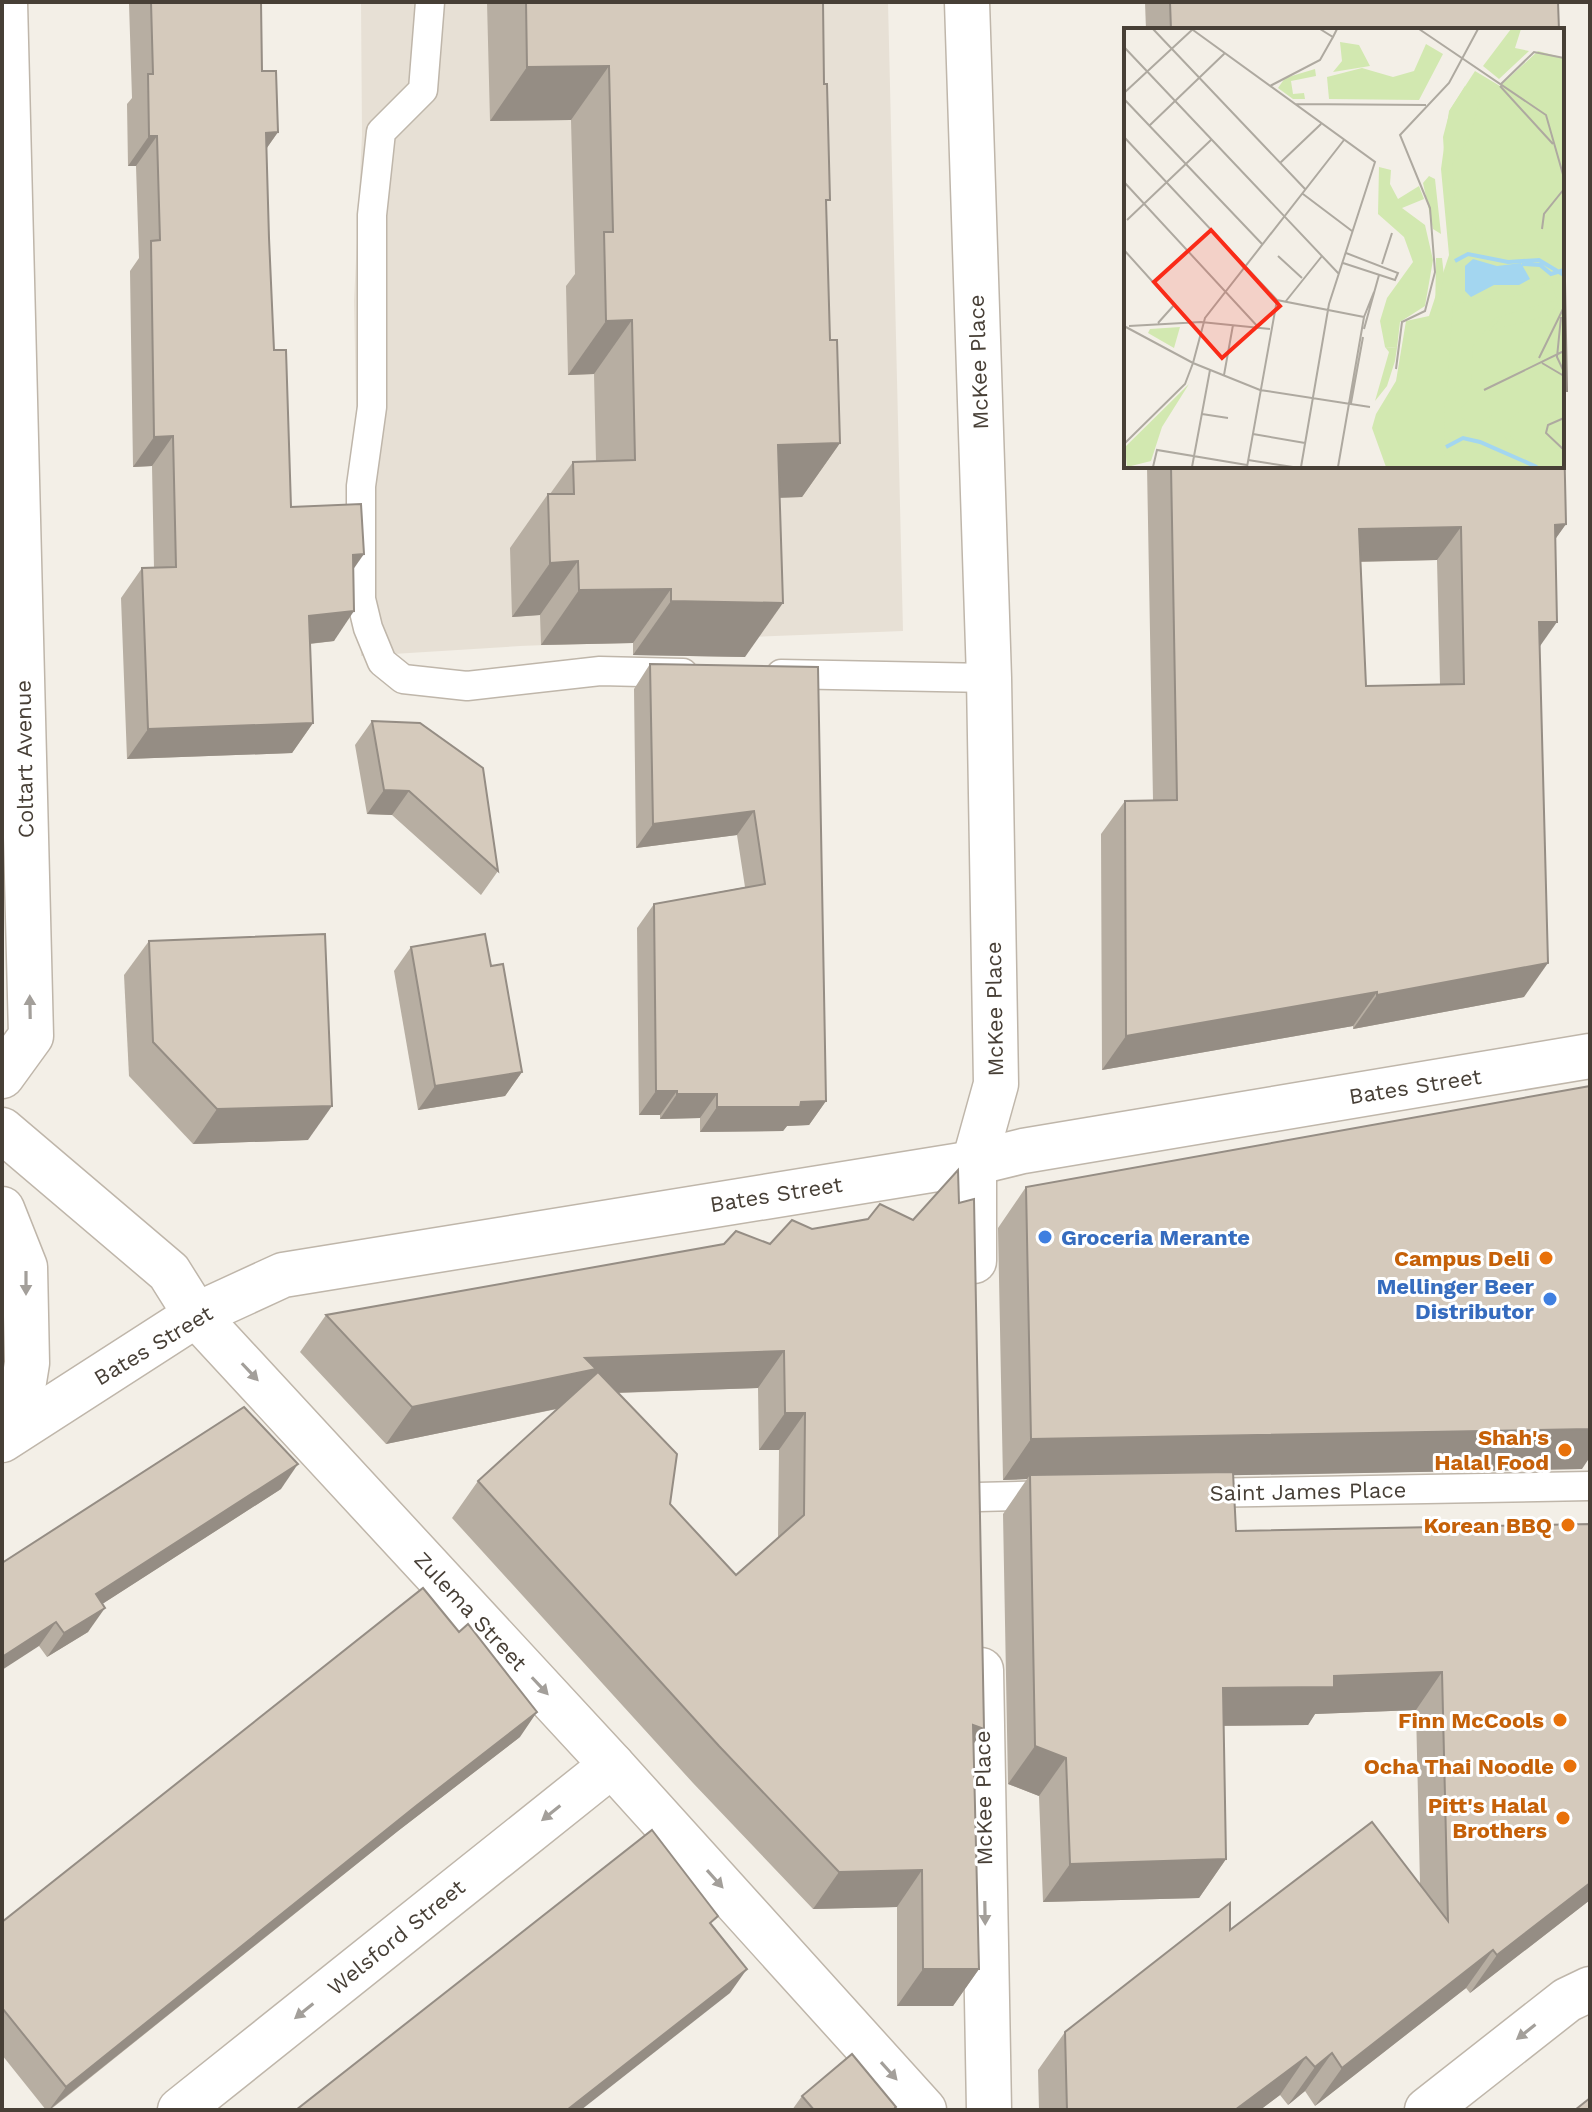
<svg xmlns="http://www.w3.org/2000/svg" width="1592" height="2112" viewBox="0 0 1592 2112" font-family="'Work Sans',sans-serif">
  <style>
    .residential { fill: #e7e0d5 }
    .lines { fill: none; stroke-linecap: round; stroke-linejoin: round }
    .service-casing { stroke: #bfb6aa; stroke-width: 31 }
    .minor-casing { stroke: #bfb6aa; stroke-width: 47 }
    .tertiary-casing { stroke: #bfb6aa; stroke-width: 47 }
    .service { stroke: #fff; stroke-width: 28 }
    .minor { stroke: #fff; stroke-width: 44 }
    .tertiary { stroke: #fff; stroke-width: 44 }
    .wall { fill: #b7aea2; fill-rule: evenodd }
    .shaded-wall { fill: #958d84 }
    .building { fill: #d5cabc; stroke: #958d84; stroke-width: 2; fill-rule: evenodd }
    .oneway { fill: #a39f9a }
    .shop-dot { fill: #3f7fe0; stroke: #fff; stroke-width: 3 }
    .food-dot { fill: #e8710a; stroke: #fff; stroke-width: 3 }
    .labels { text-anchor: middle; stroke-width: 6; stroke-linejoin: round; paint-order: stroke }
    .street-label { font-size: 22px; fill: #473f36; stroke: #fff }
    .shop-label { font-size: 22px; font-weight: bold; fill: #366cbe; stroke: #fff; text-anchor: start }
    .food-label { font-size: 22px; font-weight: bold; fill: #c56008; stroke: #fff; text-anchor: end }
    .inset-river { fill: none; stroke: #a3d6f0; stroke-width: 4 }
    .inset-road { fill: none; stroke: #aea9a0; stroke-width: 2 }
    .view { fill: #fa2b18; fill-opacity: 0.15; stroke: #fa2b18; stroke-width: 4 }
    .inset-edge { fill: none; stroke: #473f36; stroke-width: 4 }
  </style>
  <rect width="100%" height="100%" fill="#f3efe7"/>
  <path class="residential" d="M361 2H888L903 631 520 646 361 656 354 301 362 135Z"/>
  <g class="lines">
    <defs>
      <g id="service">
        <path d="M430 2 423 90 381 132 372 215V407L361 486V599L368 628 382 662 403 679 467 686 600 671 683 673"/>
        <path d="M781 674 989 678"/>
        <path d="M1198 1493 1590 1486"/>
        <path d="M978 1497 1053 1495"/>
      </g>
      <g id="minor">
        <path d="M2 1076 31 1036 5 2"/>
        <path d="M974 1261V1163"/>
        <path d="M196 1315 612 1765 924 2110"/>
        <path d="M981 1670 989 2110"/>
        <path d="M180 2110 612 1765"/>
        <path d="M1427 2110 1567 2000 1590 1989"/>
      </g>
      <g id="tertiary">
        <path d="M967 2 989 678 996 1084 974 1163"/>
        <path d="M2 1130 169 1272 196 1315"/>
        <path d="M2 1209 25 1267 27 1363 22 1394 2 1431"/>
        <path d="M2 1440 196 1315 283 1275 974 1163 1023 1151 1590 1056"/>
      </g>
    </defs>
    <use href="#service" class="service-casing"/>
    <use href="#minor" class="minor-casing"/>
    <use href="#tertiary" class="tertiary-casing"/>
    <use href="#service" class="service"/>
    <use href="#minor" class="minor"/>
    <use href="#tertiary" class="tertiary"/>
  </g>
  <g class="wall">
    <path d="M131 2H261L262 71 278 132 266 149 269 238 274 350 291 507 353 570 334 641 310 644 313 723 292 753 127 759 121 598 142 568H154L152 466 133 467 130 271 139 258 136 166H128L127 104 132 98 129 4Z"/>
    <path d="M487 2H823L826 206 830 340 840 443 802 497 779 498 745 657 633 655V643L541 645 540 615 512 617 510 548 548 494H550L573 462 596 461 594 374 568 375 566 286 575 274 571 120 490 121Z"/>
    <path d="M1145 2H1558L1559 30H1146Z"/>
    <path d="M1562 116 1567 391 1563 396 1566 524 1555 539 1540 646 1524 997 1353 1029V1026L1102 1070 1101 834 1125 801 1153 800 1147 466H1562ZM1437 560 1440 684 1366 686 1361 562Z"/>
    <path d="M650 664 818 667 826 1101 809 1125 787 1126 783 1131 700 1132V1118L660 1119V1115H639L637 928 654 904 745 887 737 835 636 848 634 689Z"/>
    <path d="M372 721 498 871 481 895 392 815 367 814 355 745Z"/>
    <path d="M149 941 308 1140 193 1144 129 1076 124 975Z"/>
    <path d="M411 947 491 966 522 1072 505 1096 418 1110 394 971Z"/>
    <path d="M1026 1187 1582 1469 1233 1475 1236 1531 1590 1524V1900L1470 1993 1466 1988 1315 2106 1305 2091 1288 2105 1280 2095 1260 2110H1039L1038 2070 1065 2032 1230 1930 1420 1884 1416 1710 1315 1714 1308 1725 1223 1726 1226 1859 1199 1898 1043 1902 1039 1796 1008 1784 1003 1514 1027 1479 1003 1480 998 1228Z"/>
    <path d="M736 1231 973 1743 979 1969 953 2006H897V1907L813 1909 693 1783 452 1518 478 1481 557 1409 386 1444 300 1352 326 1315 724 1244ZM758 1388 759 1450H779L778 1538 736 1575 670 1504 618 1393Z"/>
    <path d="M281 1489 102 1604 88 1632 47 1657 39 1646 2 1563Z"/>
    <path d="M520 1737 398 1831 50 2110H46L2 2055V1922Z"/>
    <path d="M802 2096 896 2107 894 2110H792Z"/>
  </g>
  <g class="shaded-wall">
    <path d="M609 66 571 120 490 121 527 67Z"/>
    <path d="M278 132 257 162 266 133Z"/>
    <path d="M149 136H157L136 166H128Z"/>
    <path d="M632 320 594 374 568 375 606 321Z"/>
    <path d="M173 436 152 466 133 467 154 437Z"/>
    <path d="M840 443 802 497 740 499 778 445Z"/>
    <path d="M1566 524 1542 558 1555 525Z"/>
    <path d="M1461 527 1437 560 1336 562 1359 529Z"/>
    <path d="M364 554 343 584 353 555Z"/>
    <path d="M578 561 540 615 512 617 550 563Z"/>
    <path d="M671 589 633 643 541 645 579 590Z"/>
    <path d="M671 601 783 603 745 657 633 655Z"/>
    <path d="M354 611 334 641 288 646 309 616Z"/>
    <path d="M1539 622H1557L1533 656Z"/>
    <path d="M313 723 292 753 127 759 148 729Z"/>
    <path d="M384 790 409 791 392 815 367 814Z"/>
    <path d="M754 811 737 835 636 848 653 824Z"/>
    <path d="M1548 963 1524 997 1353 1029 1377 995Z"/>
    <path d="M1377 992 1353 1026 1102 1070 1126 1036Z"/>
    <path d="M522 1072 505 1096 418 1110 435 1086Z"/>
    <path d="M656 1091H677L660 1115H639Z"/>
    <path d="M677 1094H717L700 1118 660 1119Z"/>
    <path d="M826 1101 809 1125 787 1126 783 1131 700 1132 717 1107 801 1102Z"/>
    <path d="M332 1106 308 1140 193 1144 217 1109Z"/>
    <path d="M784 1351 758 1388 578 1394 570 1406 386 1444 412 1407 585 1358Z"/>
    <path d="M785 1413H805L779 1450H759Z"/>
    <path d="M1590 1429V1457L1582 1469 1030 1479V1475L1027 1479 1003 1480 1031 1439Z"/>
    <path d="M298 1464 281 1489 79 1619 96 1594Z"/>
    <path d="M105 1608 88 1632 47 1657 64 1633Z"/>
    <path d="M56 1622 39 1646 2 1670V1657Z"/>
    <path d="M1442 1672 1416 1710 1315 1714 1308 1725 1196 1726 1223 1688 1334 1676Z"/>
    <path d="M537 1712 520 1737 398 1831 49 2110 66 2087 416 1806Z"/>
    <path d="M973 1725 984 1729 958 1766Z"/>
    <path d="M1035 1746 1066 1758 1039 1796 1008 1784Z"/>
    <path d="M1226 1859 1199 1898 1043 1902 1070 1864Z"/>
    <path d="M922 1870 897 1907 813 1909 839 1872Z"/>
    <path d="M1590 1883V1900L1470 1993 1497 1955Z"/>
    <path d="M1493 1950 1466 1988 1315 2106 1342 2068Z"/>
    <path d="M747 1969 730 1993 581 2110H567Z"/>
    <path d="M923 1969H979L953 2006H897Z"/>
    <path d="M1332 2053 1305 2091 1288 2105 1315 2067Z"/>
    <path d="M1306 2057 1280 2095 1260 2110H1235Z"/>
  </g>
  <g class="building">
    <path d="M151 2H261L262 71H276L278 132 266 133 269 238 274 350H286L291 507 361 504 364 554 353 555 354 611 309 616 313 723 148 729 142 568 176 567 173 436 154 437 151 241 160 240 157 136H149L148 74H153Z"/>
    <path d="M526 2H823L824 84H827L830 200H826L830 340H837L840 443 778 445 783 603 671 601V589L579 590 578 561 550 563 548 494H574L573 462 635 460 632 320 606 321 604 232H613L609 66 527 67Z"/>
    <path d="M1170 2H1558L1559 30H1171Z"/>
    <path d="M1562 116 1567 391H1563L1566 524 1555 525 1557 622H1539L1548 963 1377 995V992L1126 1036 1125 801 1177 800 1171 466H1562ZM1461 527 1464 684 1366 686 1359 529Z"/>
    <path d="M650 664 818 667 826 1101 801 1102 800 1107H717V1094H677V1091H656L654 904 765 884 754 811 653 824Z"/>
    <path d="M372 721 420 723 483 768 498 871 409 791 384 790Z"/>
    <path d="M325 934 332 1106 217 1109 153 1042 149 941Z"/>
    <path d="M485 934 491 966 503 964 522 1072 435 1086 411 947Z"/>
    <path d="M1590 1086V1429L1031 1439 1026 1187Z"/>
    <path d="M958 1170 959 1203 974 1199 984 1729 973 1725 979 1969H923L922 1870 839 1872 719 1746 478 1481 598 1372 677 1454 670 1504 736 1575 804 1515 805 1413H785L784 1351 585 1358 596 1369 412 1407 326 1315 724 1244 736 1231 770 1244 792 1220 812 1229 868 1219 880 1204 913 1220Z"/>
    <path d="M244 1407 298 1464 96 1594 105 1608 64 1633 56 1622 2 1657V1563Z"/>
    <path d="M1233 1472 1236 1531 1590 1524V1883L1497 1955 1493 1950 1342 2068 1332 2053 1315 2067 1306 2057 1235 2110H1067L1065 2032 1230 1903V1930L1372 1822 1448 1921 1442 1672 1334 1676V1687L1223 1688 1226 1859 1070 1864 1066 1758 1035 1746 1030 1475Z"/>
    <path d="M423 1588 459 1632 468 1624 537 1712 416 1806 66 2087 2 2008V1922Z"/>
    <path d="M652 1830 718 1916 710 1923 747 1969 567 2110H296Z"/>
    <path d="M852 2054 896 2107 893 2110H814L802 2096Z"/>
    <path d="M1590 2098V2110H1575Z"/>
  </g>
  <defs><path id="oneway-solid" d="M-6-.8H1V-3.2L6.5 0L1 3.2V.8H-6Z" transform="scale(2)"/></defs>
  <g class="oneway">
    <use href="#oneway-solid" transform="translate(30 1007) rotate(-91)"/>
    <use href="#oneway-solid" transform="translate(26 1283) rotate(90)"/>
    <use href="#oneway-solid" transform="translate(250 1372) rotate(47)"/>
    <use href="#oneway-solid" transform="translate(540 1686) rotate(47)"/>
    <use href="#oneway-solid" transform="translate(551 1813) rotate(141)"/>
    <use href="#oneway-solid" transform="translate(715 1879) rotate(48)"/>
    <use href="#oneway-solid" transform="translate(985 1913) rotate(89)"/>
    <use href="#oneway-solid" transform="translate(304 2011) rotate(141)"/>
    <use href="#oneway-solid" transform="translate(1526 2032) rotate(142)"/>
    <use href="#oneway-solid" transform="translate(889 2071) rotate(48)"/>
  </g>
  <g class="shop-dot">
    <circle cx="1045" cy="1237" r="8"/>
    <circle cx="1550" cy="1299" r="8"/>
  </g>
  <g class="food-dot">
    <circle cx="1546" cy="1258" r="8"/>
    <circle cx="1565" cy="1450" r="8"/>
    <circle cx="1568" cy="1525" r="8"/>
    <circle cx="1560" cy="1720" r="8"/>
    <circle cx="1570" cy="1766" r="8"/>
    <circle cx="1563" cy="1818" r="8"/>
  </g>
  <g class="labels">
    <g class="street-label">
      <text transform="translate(978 362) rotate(-92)" y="8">McKee Place</text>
      <text transform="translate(24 759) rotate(-91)" y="8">Coltart Avenue</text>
      <text transform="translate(994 1009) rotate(-91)" y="8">McKee Place</text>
      <text transform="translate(1415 1086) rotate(-9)" y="8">Bates Street</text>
      <text transform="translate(776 1194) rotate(-9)" y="8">Bates Street</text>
      <text transform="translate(153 1345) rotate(-31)" y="8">Bates Street</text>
      <text transform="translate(1308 1491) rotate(-1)" y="8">Saint James Place</text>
      <text transform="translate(471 1611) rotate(47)" y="8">Zulema Street</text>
      <text transform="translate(983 1798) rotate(-91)" y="8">McKee Place</text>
      <text transform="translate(396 1937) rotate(-39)" y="8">Welsford Street</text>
    </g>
    <g class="shop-label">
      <text x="1061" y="1245">Groceria Merante</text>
      <text x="1534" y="1294" text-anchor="end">Mellinger Beer<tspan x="1534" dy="25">Distributor</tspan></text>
    </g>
    <g class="food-label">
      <text x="1530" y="1266">Campus Deli</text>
      <text x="1549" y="1445">Shah's<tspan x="1549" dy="25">Halal Food</tspan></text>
      <text x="1552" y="1533">Korean BBQ</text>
      <text x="1544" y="1728">Finn McCools</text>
      <text x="1554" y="1774">Ocha Thai Noodle</text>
      <text x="1547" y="1813">Pitt's Halal<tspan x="1547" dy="25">Brothers</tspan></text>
    </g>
  </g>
  <g transform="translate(1124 28)">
    <rect width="440" height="440" fill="#f3efe7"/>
    <path d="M216 14 235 17 246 38 209 44 218 33ZM414 23 440 30V439H262L248 400 252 386 272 353 282 293 305 288 325 227 317 141 325 83 351 43 376 58ZM191 41 192 48 167 53 169 66 180 65 181 71H169L154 60 161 50ZM255 139 267 142 266 156 274 171 295 158 300 171 278 180 301 197 309 232 301 278 276 294 273 320 261 319 256 293 263 270 289 234 280 209 254 186ZM56 299 50 320 24 305 26 301Z" fill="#d2e8b0"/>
    <path d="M387 1H397L391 20 405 23 375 51 359 38ZM302 16 319 26 295 72 205 71 203 49 238 40 269 49 290 43ZM341 58 357 70 344 113 328 136 331 170 361 214 413 218 417 231 384 233 345 225 333 228 327 238 319 109 326 82ZM305 148 311 151 317 206 309 201 299 155ZM312 230H318L320 248 311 290ZM427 253 433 272 371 290 349 318 347 357 323 360 329 276 397 267ZM434 275 426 287 365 303 378 289ZM261 319 273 320 271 333 263 358 251 373 265 324ZM65 356 38 399 27 433 3 439 1 419ZM440 370V385L420 388 415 408 440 428V439H398L404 426 387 409 384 392 406 376ZM346 371 337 380V389L350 397 371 386 380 408 399 429 391 436 321 439 320 373Z" fill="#d2e8b0"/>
    <path d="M349 231 373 238 397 235 406 251 395 257H370L347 269 341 263V238Z" fill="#a3d6f0"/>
    <path class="inset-river" d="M331 233 344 226 384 234 415 232 440 247M398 236 416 237 427 246 440 242M322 419 339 410 356 414 413 439"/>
    <path class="inset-road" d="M29 1 182 162M196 1 209 9 213 1M295 1 422 87 440 150M69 2 251 134 205 276 177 439M0 19 215 246M377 56 410 24 440 30M146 58 196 32 209 9M376 58 429 116M0 65 69 1M0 71 139 217M171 76 302 77M25 98 101 25M0 109 153 272 240 289M156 135 197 96M0 154 135 300M179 166 228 203M3 192 88 111M418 201 420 186 440 161M0 222 65 294M154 228 178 250M219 235 271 252 274 245 222 225M258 236 268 205M162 273 198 228M437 289 433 329 440 344M34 295 51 276M0 298 69 335 136 362 246 379M5 298 77 294 146 301M240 301 255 247M415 330 440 279M69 335 81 290 220 112M418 335 440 348M272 341 278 294 301 283 311 244 306 180 276 107 325 55 354 1M100 347 109 297M360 362 440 323M227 375 239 309M78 386 104 390M440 390 424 397 422 405 440 422M129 406 181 415M0 416 61 356 69 335M124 432 169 439M29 439 33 422 123 437M68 439 86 342M123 439 153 272M214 439 240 289 250 264"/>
    <path class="view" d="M87 202 156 278 98 330 30 254Z"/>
    <rect width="440" height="440" class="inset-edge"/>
  </g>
  <rect width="1592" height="2112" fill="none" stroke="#473f36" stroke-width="8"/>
</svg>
